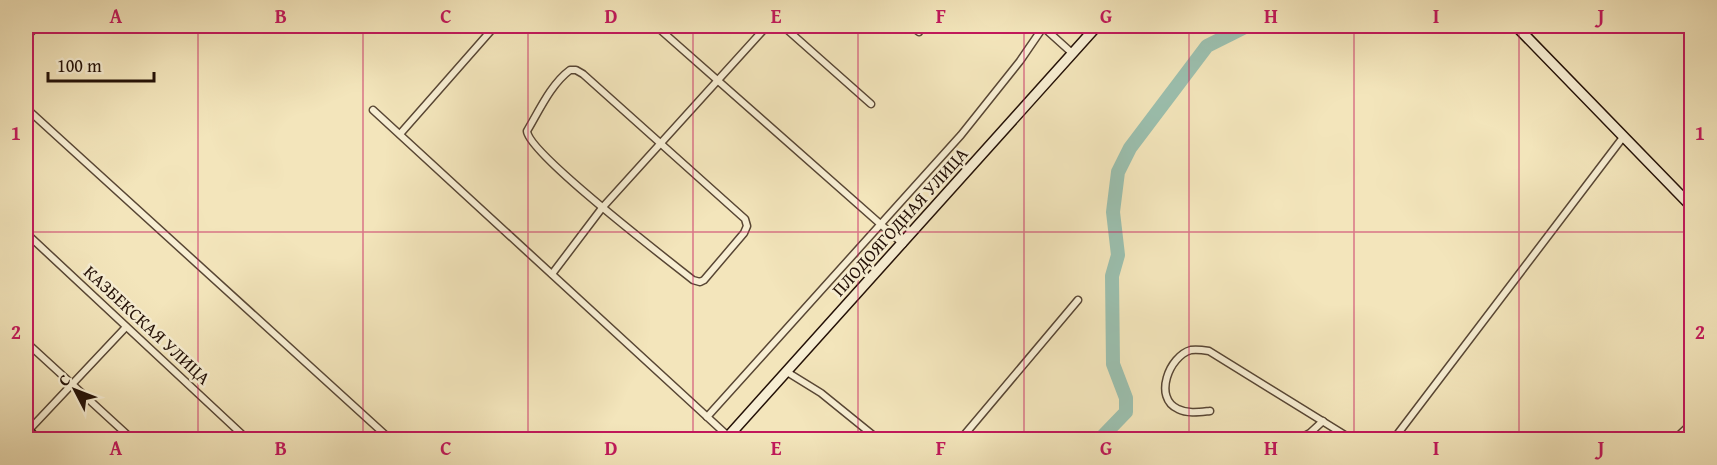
<svg xmlns="http://www.w3.org/2000/svg" width="1717" height="465" viewBox="0 0 1717 465" font-family="'Gentium Book Plus',serif">
  <style>
    .lines { fill: none; stroke-linecap: round; stroke-linejoin: round }
    .river { stroke: #9bbfae; stroke-width: 14 }
    .street-casing { stroke: #584634; stroke-width: 9 }
    .secondary-casing { stroke: #241107; stroke-width: 12 }
    .street { stroke: #f7eed3; stroke-width: 6 }
    .secondary { stroke: #f7eed3; stroke-width: 9 }
    .grid { fill: none; stroke: #c2185b; stroke-width: 1.5; stroke-opacity: 0.55 }
    .labels { text-anchor: middle; stroke-width: 5; stroke-linejoin: round; paint-order: stroke }
    .street-label { font-size: 18px; fill: #241107; stroke: #f7eed3 }
    .neatline { fill: none; stroke: #c2185b; stroke-width: 2 }
    .grid-label { font-size: 20px; text-anchor: middle; font-weight: bold; fill: #c2185b }
  </style>
  <rect width="100%" height="100%" fill="#f3e5bb"/>
  <filter id="stains"><feTurbulence type="fractalNoise" baseFrequency=".00333" numOctaves="4"/><feColorMatrix values="0 0 0 0 .2 0 0 0 0 .09 0 0 0 0 .02 0 0 0 .5 -.17"/></filter>
  <radialGradient id="worn" r=".72"><stop offset=".6" stop-color="#630" stop-opacity="0"/><stop offset="1" stop-color="#630" stop-opacity=".3"/></radialGradient>
  <g class="lines">
    <path class="river" d="M1099 440 1126 412V398L1113 364 1112 276 1118 255 1113 212 1118 172 1130 148 1207 46 1247 26"/>
    <defs>
      <g id="street">
        <path d="M656 26 903 244"/>
        <path d="M783 26 871 104"/>
        <path d="M911 26 919 32"/>
        <path d="M1042 26 1072 53"/>
        <path d="M1682 26 1692 36"/>
        <path d="M26 37 37 26"/>
        <path d="M570 70H576L583 74 745 219 747 226 744 233 704 280 700 282 693 280C668 260 528 153 527 131 539 111 551 84 570 70Z"/>
        <path d="M26 108 391 440"/>
        <path d="M373 110 728 436"/>
        <path d="M400 134 495 26"/>
        <path d="M26 233 248 440"/>
        <path d="M552 274 602 208 767 26"/>
        <path d="M26 342 133 440"/>
        <path d="M787 372 821 393 879 440"/>
        <path d="M1210 411C1200 412 1188 414 1178 409 1153 398 1169 356 1191 350 1197 349 1203 350 1209 351L1353 440"/>
        <path d="M707 417 961 135 1020 61 1044 26"/>
        <path d="M28 431 126 327"/>
        <path d="M960 440 1078 300"/>
        <path d="M1297 440 1310 433 1323 421"/>
        <path d="M1393 440 1624 136"/>
        <path d="M1674 440 1692 423"/>
      </g>
      <g id="secondary">
        <path d="M1516 26 1692 207"/>
        <path d="M26 429 37 440"/>
        <path d="M725 440 1097 26"/>
      </g>
    </defs>
    <use href="#street" class="street-casing"/>
    <use href="#secondary" class="secondary-casing"/>
    <use href="#street" class="street"/>
    <use href="#secondary" class="secondary"/>
  </g>
  <path class="grid" d="M198 26V440M363 26V440M528 26V440M693 26V440M858 26V440M1024 26V440M1189 26V440M1354 26V440M1519 26V440M26 232H1692"/>
  <g class="labels">
    <g class="street-label">
      <text transform="translate(900 222) rotate(-48)" y="6">ПЛОДОЯГОДНАЯ УЛИЦА</text>
      <text transform="translate(147 325) rotate(43)" y="6">КАЗБЕКСКАЯ УЛИЦА</text>
    </g>
  </g>
  <rect width="1717" height="465" fill="none" stroke="#f3e5bb" stroke-width="66"/>
  <g transform="translate(75 390) rotate(312)" stroke="#f7eed3" stroke-width="4.5" paint-order="stroke">
  <path d="M0-4.5L10 22L0 15L-10 22Z" fill="#241107"/>
  <text y="-9" font-size="16" font-weight="bold" text-anchor="middle" fill="#241107">С</text>
  </g>
  <path d="M48 72v9h106v-9" fill="none" stroke="#241107" stroke-width="3"/>
  <text x="57" y="72" font-size="18" fill="#241107" stroke="#f7eed3" stroke-width="4.5" paint-order="stroke">100 m</text>
  <rect x="33" y="33" width="1651" height="399" class="neatline"/>
  <g class="grid-label">
    <text x="116" y="23">A</text>
    <text x="281" y="23">B</text>
    <text x="446" y="23">C</text>
    <text x="611" y="23">D</text>
    <text x="776" y="23">E</text>
    <text x="941" y="23">F</text>
    <text x="1106" y="23">G</text>
    <text x="1271" y="23">H</text>
    <text x="1436" y="23">I</text>
    <text x="1601" y="23">J</text>
    <text x="16" y="140">1</text>
    <text x="1700" y="140">1</text>
    <text x="16" y="339">2</text>
    <text x="1700" y="339">2</text>
    <text x="116" y="455">A</text>
    <text x="281" y="455">B</text>
    <text x="446" y="455">C</text>
    <text x="611" y="455">D</text>
    <text x="776" y="455">E</text>
    <text x="941" y="455">F</text>
    <text x="1106" y="455">G</text>
    <text x="1271" y="455">H</text>
    <text x="1436" y="455">I</text>
    <text x="1601" y="455">J</text>
  </g>
  <rect width="100%" height="100%" filter="url(#stains)"/>
  <rect width="100%" height="100%" fill="url(#worn)"/>
</svg>
